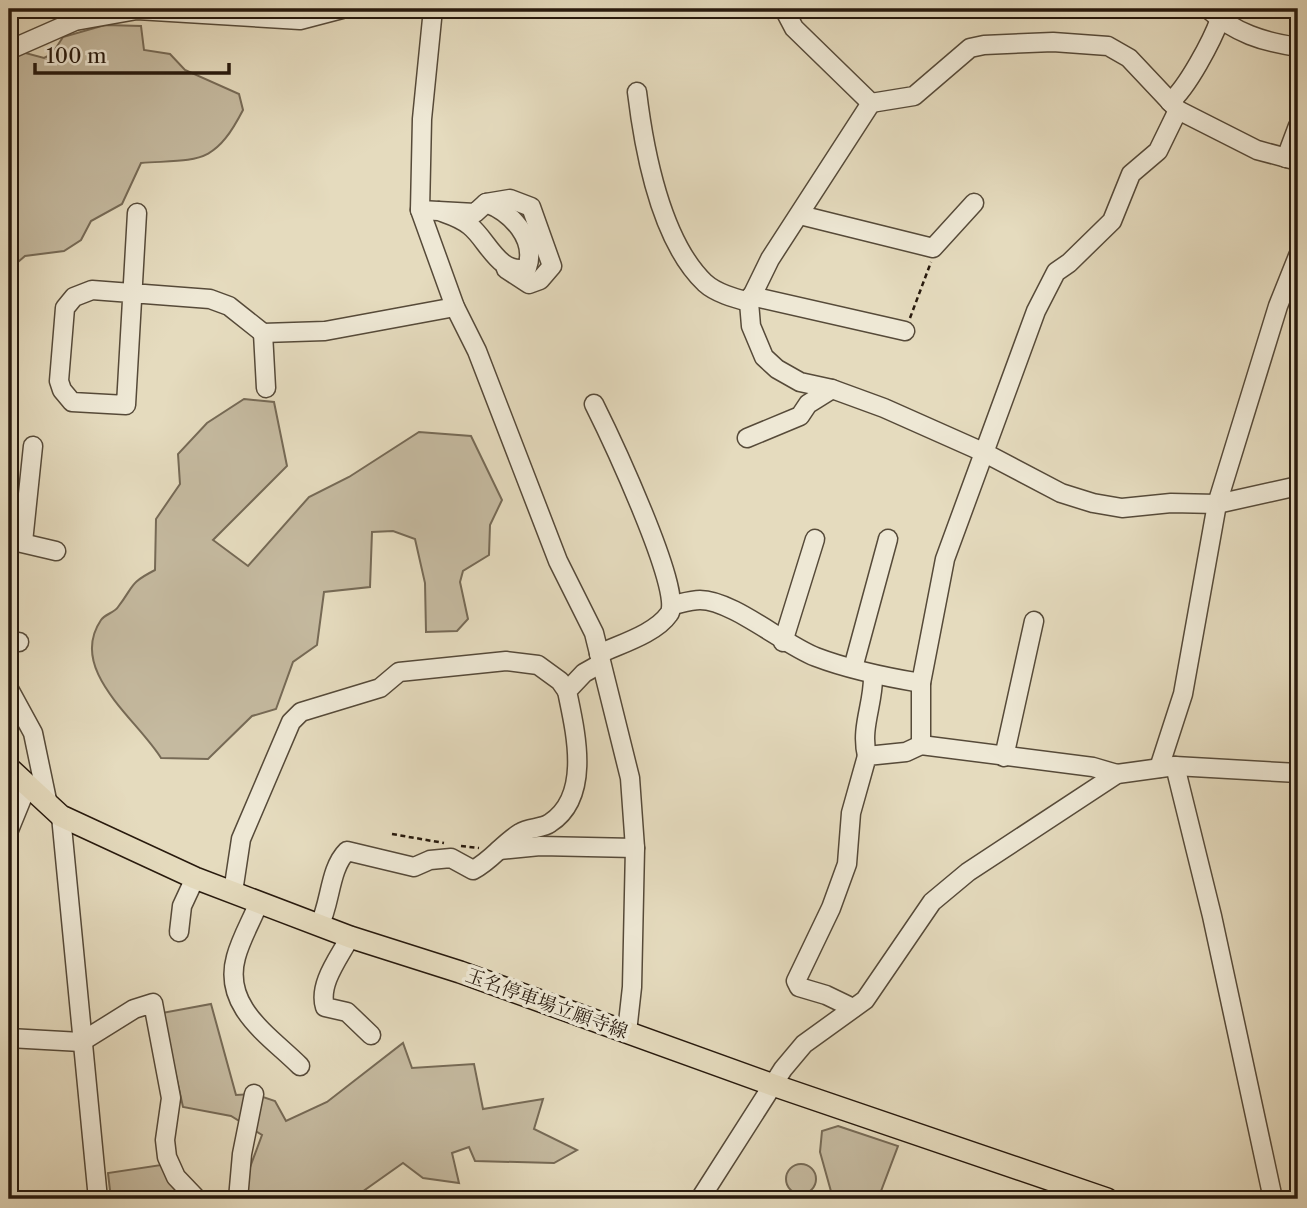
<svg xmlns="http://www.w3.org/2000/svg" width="1307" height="1208" viewBox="0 0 1307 1208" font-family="'Libre Caslon Text','Noto Serif JP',serif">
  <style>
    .green { fill: #c5baa0; stroke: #766a56; stroke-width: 2 }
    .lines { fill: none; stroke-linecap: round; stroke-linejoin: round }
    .minor-casing { stroke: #564a39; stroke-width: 21 }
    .major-casing { stroke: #27190d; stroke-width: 24 }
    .path { stroke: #27190d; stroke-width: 2.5; stroke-dasharray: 5 3.5; stroke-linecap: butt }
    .minor { stroke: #eee8d5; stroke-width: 18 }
    .major { stroke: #e5dbbe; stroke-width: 21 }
    .labels { text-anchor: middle; stroke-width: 7; stroke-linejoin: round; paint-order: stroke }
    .street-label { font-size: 19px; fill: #27190d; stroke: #eee8d5 }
  </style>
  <rect width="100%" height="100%" fill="#e5dbbe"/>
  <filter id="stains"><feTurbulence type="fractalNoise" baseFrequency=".00286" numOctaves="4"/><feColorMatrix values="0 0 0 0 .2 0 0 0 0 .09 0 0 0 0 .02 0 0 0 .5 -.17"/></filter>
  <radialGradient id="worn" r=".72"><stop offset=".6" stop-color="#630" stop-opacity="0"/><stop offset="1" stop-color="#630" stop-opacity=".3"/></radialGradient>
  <g class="green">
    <path d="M105 25 141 26 144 50 170 54 185 70 239 94 243 110C214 166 199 159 141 163L122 204 91 221 81 240 64 251 25 256 11 268 9 274V54L18 51 44 58 52 54 63 37Z"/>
    <path d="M244 399 274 402 287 466 213 540 248 566 309 497 349 477 419 432 471 436 502 500 490 525 489 555 463 571 460 582 468 619 457 631 426 632 425 583 415 539 393 531 372 532 370 587 324 592 317 645 293 662 276 709 252 716 208 759 161 758C137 719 67 670 101 620 105 614 114 613 118 607 135 585 128 584 155 570L156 519 180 484 178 454 207 423Z"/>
    <path d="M211 1004 236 1095 254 1094 275 1101 286 1121 327 1102 403 1043 412 1068 474 1064 483 1109 543 1099 534 1129 577 1150 554 1163 475 1161 469 1147 452 1153 459 1183 423 1178 403 1163 352 1199H247L249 1170 262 1135 231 1116 183 1107 162 1013Z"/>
    <path d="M838 1126 898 1146 878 1199H844L832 1195 820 1152 822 1131Z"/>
    <circle cx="801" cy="1179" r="15"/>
    <path d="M161 1165 185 1199H111L108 1173Z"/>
  </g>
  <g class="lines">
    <defs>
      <g id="minor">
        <path d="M433 9 422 119 420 210 455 307 477 351 558 561 594 633 630 778 635 848 632 987 627 1032"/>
        <path d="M784 9 794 28 871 103"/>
        <path d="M1208 9C1235 33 1263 42 1298 47"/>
        <path d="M9 50 75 21 137 10 300 20 342 9"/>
        <path d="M637 92C644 150 661 241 705 283 716 293 734 298 749 302"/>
        <path d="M1170 102C1187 88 1212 41 1220 19"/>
        <path d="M871 103 770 259 749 302 751 326 764 357 777 369 800 382 832 389 884 408 983 452 1061 493 1093 503 1122 508 1171 503 1217 504 1298 486"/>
        <path d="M871 103 914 96 970 48 984 45 1053 42 1108 46 1129 58 1178 110 1257 150 1298 161"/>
        <path d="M1286 158 1298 126"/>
        <path d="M486 203 510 199 531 207 552 266 540 280 529 284 506 269"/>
        <path d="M420 210 475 213 486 203C511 212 537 239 527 268 499 276 487 239 470 226 461 218 450 215 439 211"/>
        <path d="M137 213 126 405 72 402 62 390 59 381 65 308 74 297 92 290 210 299 229 306 263 333 325 331 455 307"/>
        <path d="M800 215 933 248 974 203"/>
        <path d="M751 296 905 331"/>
        <path d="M263 333 266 388"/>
        <path d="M594 404C608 432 685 594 669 614 655 634 620 644 599 654"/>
        <path d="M747 438 800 416 808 404 832 389"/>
        <path d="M9 540 56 551"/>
        <path d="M23 542 33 446"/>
        <path d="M673 605C682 603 692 600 700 600 732 600 783 644 816 657 850 670 885 677 921 683"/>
        <path d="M9 642H19"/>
        <path d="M783 642 815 539"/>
        <path d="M853 668 888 539"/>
        <path d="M9 689 33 733 47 800"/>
        <path d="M921 745V683L945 559 1036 311 1056 272 1069 263 1112 221 1131 174 1158 151 1178 110"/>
        <path d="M867 756C860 727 874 703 873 675"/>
        <path d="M1004 757 1034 621"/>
        <path d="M1175 766 1212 916 1273 1199"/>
        <path d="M1159 768 1183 694 1217 504 1278 306 1298 256"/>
        <path d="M61 816 98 1199"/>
        <path d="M9 830 27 786"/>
        <path d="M499 850 540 846 635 848"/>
        <path d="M233 892 241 839 291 722 301 712 380 688 399 672 506 661 538 665 560 681 567 691"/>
        <path d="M259 902C252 920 241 938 236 957 222 1007 270 1036 300 1066"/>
        <path d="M319 926C331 903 329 869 347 851L414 867 430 860 451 858 473 870C491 861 502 844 520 833 529 827 542 829 550 823 592 796 575 730 567 691L584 673 600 664"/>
        <path d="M179 932 182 906 195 878"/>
        <path d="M350 937C339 958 318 984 325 1007L347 1012 371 1035"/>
        <path d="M853 1008 826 995 799 987 796 981 831 908 847 864 851 813 867 756 906 752 921 745 1093 767 1117 774"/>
        <path d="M9 1038 81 1042 134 1009 153 1003 171 1098 165 1140 167 1157 176 1177 197 1199"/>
        <path d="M238 1199 242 1154 254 1094"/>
        <path d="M700 1199 783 1069 804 1044 865 1000 932 902 968 872 1117 774 1175 766 1298 773"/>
      </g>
      <path id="major" d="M9 768 61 816 195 878 350 937 460 972 773 1085 1107 1199"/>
    </defs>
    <use href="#minor" class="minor-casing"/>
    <use href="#major" class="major-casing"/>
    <g class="path">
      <path d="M910 318 931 262"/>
      <path d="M392 834 444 843"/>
      <path d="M461 846 479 848"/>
    </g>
    <use href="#minor" class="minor"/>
    <use href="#major" class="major"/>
  </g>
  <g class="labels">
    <g class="street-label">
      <text transform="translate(547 1003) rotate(20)" y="7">玉名停車場立願寺線</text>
    </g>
  </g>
  <rect width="1307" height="1208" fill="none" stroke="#e5dbbe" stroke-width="35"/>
  <rect x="10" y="10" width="1286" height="1187" fill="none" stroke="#27190d" stroke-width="3.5"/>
  <rect x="18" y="18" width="1272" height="1173" fill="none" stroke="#27190d" stroke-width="2"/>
  <path d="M35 63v10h194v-10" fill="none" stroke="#27190d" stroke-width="3.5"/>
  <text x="46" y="63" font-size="21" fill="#27190d" stroke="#eee8d5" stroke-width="5" paint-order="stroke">100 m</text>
  <rect width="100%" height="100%" filter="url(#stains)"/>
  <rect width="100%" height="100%" fill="url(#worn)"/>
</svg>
